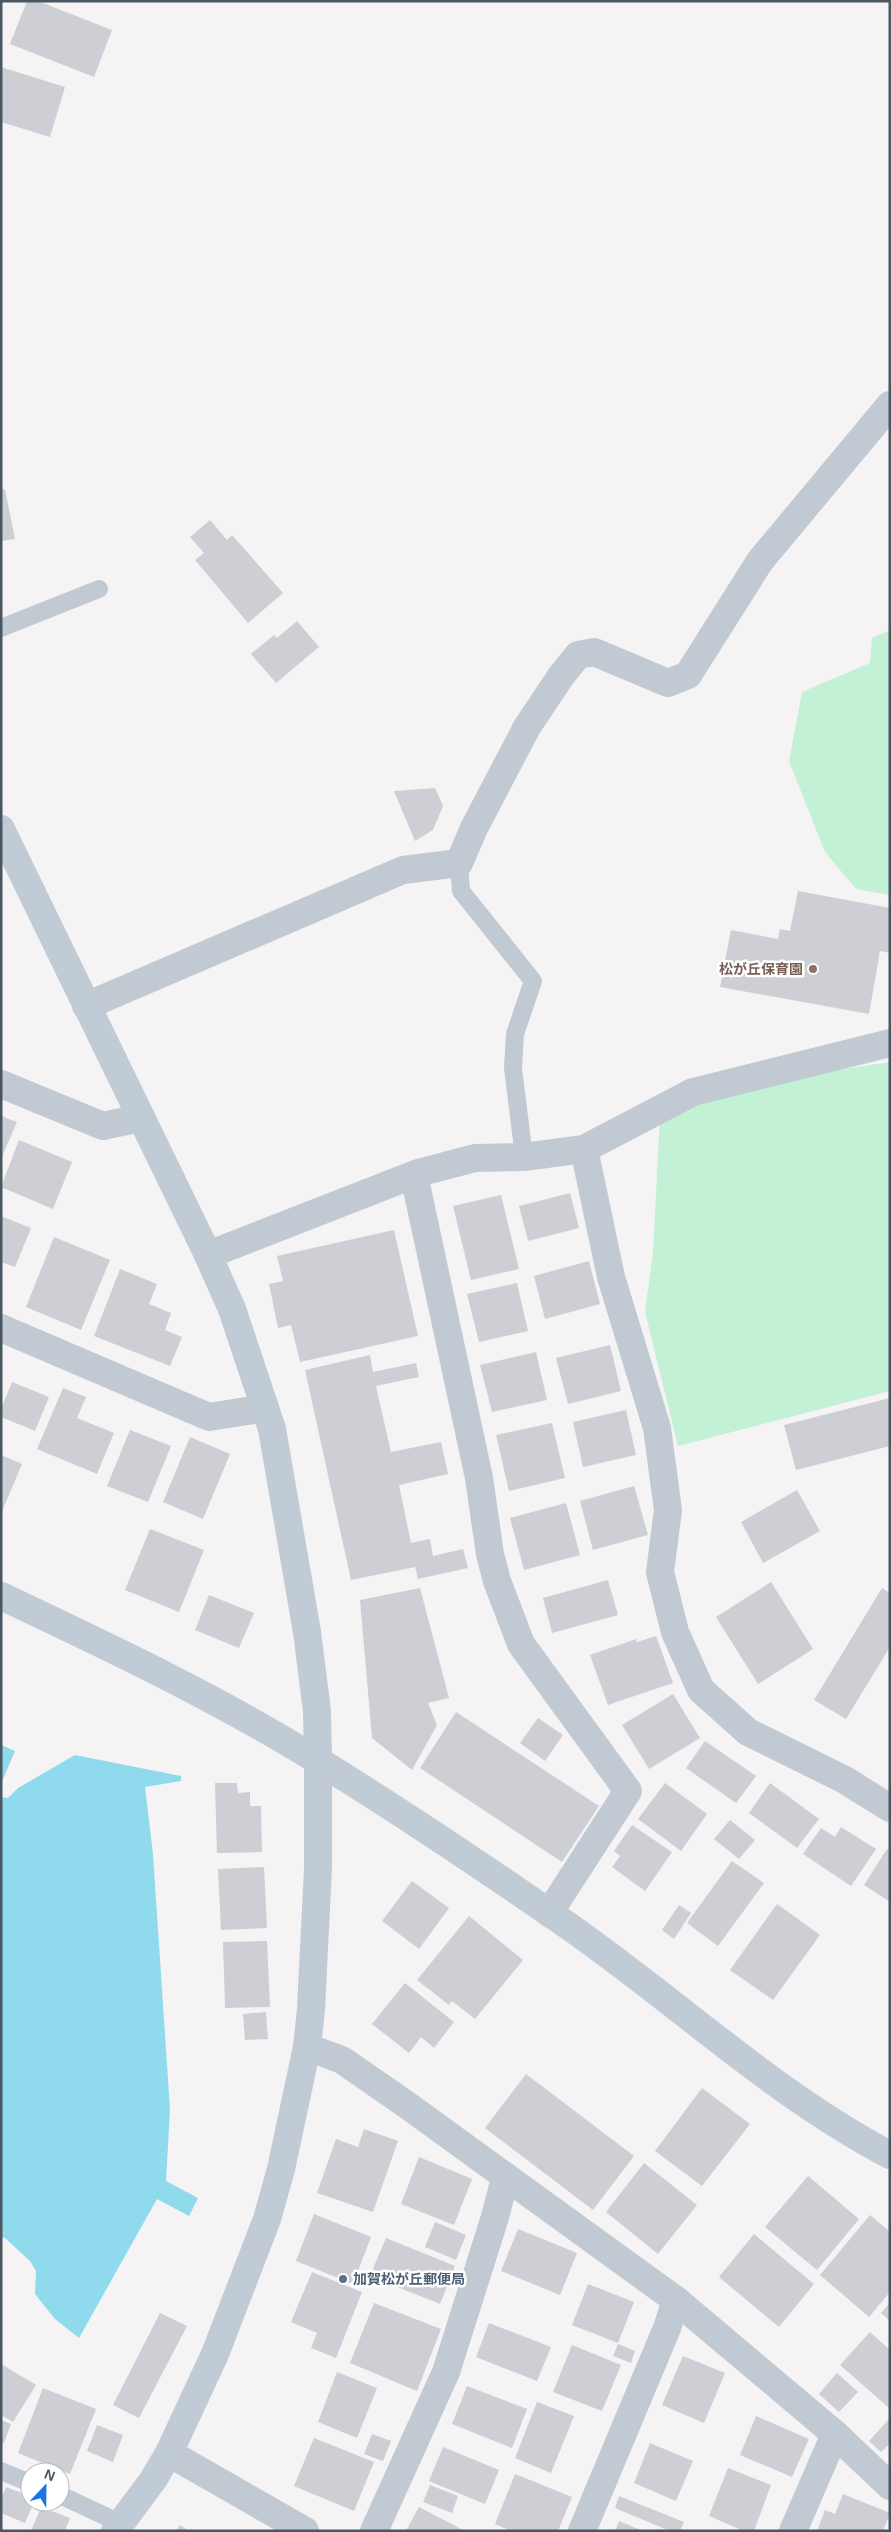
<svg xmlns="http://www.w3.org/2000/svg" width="891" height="2532" viewBox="0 0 891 2532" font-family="Helvetica,'Noto Sans JP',sans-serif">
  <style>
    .green { fill: #c3f1d5 }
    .water { fill: #90daee }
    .building { fill: #cdcfd5 }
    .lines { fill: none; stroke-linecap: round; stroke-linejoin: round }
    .lane { stroke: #c1cad2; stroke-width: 18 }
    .street { stroke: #c1cad2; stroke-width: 28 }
    .secondary { stroke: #c1cbd6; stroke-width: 28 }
    .education-dot { fill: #8d6e63; stroke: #fff; stroke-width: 2 }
    .service-dot { fill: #5c6f8a; stroke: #fff; stroke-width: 2 }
    .labels { text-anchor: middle; stroke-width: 5; stroke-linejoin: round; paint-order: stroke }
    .education-label { font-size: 14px; font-weight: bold; fill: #785e54; stroke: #fff; text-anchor: end }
    .service-label { font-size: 14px; font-weight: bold; fill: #4e5e75; stroke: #fff; text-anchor: start }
  </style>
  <rect width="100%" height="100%" fill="#f5f3f3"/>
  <g class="green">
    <path d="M890 630V895L856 889 825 852 789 761 802 692 870 663 872 638Z"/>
    <path d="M890 1062V1391L678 1446 645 1312 653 1252 660 1115 804 1075Z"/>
  </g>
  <g class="water">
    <path d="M1 1745 15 1751 1 1784Z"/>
    <path d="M75 1755 181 1776V1781L145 1787 153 1854 170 2110 166 2181 198 2198 189 2216 157 2199 79 2338 55 2319 35 2294 36 2271 30 2261 5 2238 1 2237V1797L8 1798 18 1788Z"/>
  </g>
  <g class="building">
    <path d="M27 1H38L112 30 94 77 10 44Z"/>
    <path d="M1 67 65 87 50 137 1 122Z"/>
    <path d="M5 489 15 539 1 541V490Z"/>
    <path d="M210 520 227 540 232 535 283 593 248 623 195 560 204 553 190 537Z"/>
    <path d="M297 621 319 647 276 683 251 654 274 635 277 638Z"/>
    <path d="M435 788 443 806 433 830 415 841 394 791Z"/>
    <path d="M798 891 890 908V953L880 951 869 1014 720 987 731 930 778 939 780 929 790 931Z"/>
    <path d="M1 1116 17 1122 1 1159Z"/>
    <path d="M19 1140 72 1162 53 1209 1 1187Z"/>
    <path d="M570 1193 579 1228 528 1241 519 1206Z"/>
    <path d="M501 1195 519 1269 471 1280 453 1206Z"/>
    <path d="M1 1216 31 1228 15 1267 1 1262Z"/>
    <path d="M394 1230 418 1336 300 1362 291 1325 278 1328 269 1284 283 1281 277 1256Z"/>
    <path d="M54 1237 110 1260 81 1330 26 1307Z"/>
    <path d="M589 1261 600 1304 545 1319 534 1276Z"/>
    <path d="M120 1269 157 1284 149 1304 171 1313 165 1330 182 1337 170 1366 94 1336Z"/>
    <path d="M517 1283 528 1331 479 1342 467 1294Z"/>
    <path d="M610 1345 621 1391 568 1404 556 1358Z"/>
    <path d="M536 1352 547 1400 492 1412 480 1365Z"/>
    <path d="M370 1355 373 1372 416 1363 419 1377 376 1386 391 1452 441 1442 448 1474 399 1485 411 1543 430 1539 433 1556 463 1549 468 1568 418 1579 415 1567 351 1580 305 1370Z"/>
    <path d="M12 1382 49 1397 35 1431 1 1417V1409Z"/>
    <path d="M63 1388 86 1397 77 1418 114 1433 97 1474 37 1449Z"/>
    <path d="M890 1398V1446L796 1470 784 1425Z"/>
    <path d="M626 1410 636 1455 583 1467 573 1422Z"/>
    <path d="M552 1423 565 1478 509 1491 496 1435Z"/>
    <path d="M130 1430 171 1446 148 1502 107 1486Z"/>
    <path d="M190 1437 230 1454 203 1519 163 1502Z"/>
    <path d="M1 1455 22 1464 1 1514Z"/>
    <path d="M634 1486 648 1535 593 1550 580 1501Z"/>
    <path d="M797 1490 820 1531 763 1563 741 1522Z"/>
    <path d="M566 1503 580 1555 524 1570 510 1518Z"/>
    <path d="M150 1529 204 1550 179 1612 125 1590Z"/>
    <path d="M608 1580 618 1615 552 1633 543 1598Z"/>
    <path d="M771 1582 813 1649 758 1684 716 1617Z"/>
    <path d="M420 1588 449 1698 428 1703 437 1725 412 1770 372 1738 360 1600Z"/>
    <path d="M882 1588 890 1593V1647L846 1719 814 1700Z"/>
    <path d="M209 1595 254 1613 239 1648 195 1630Z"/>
    <path d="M656 1636 673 1683 608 1705 590 1655 636 1639 637 1642Z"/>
    <path d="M673 1694 700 1738 649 1769 622 1725Z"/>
    <path d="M456 1712 599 1806 562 1862 420 1768Z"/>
    <path d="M538 1718 563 1735 545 1761 520 1743Z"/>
    <path d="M705 1741 756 1776 736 1803 686 1768Z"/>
    <path d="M215 1783H237L238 1793 250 1792V1806H261L262 1852 217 1853Z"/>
    <path d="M665 1783 707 1814 681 1851 638 1819Z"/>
    <path d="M770 1783 819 1819 797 1848 749 1813Z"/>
    <path d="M730 1820 755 1840 739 1859 714 1839Z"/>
    <path d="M632 1825 672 1852 645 1891 612 1867 620 1856 614 1851Z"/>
    <path d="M841 1827 876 1849 851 1886 803 1854 821 1828 835 1837Z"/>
    <path d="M887 1849 890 1851V1902L864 1885Z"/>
    <path d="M732 1861 764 1883 718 1946 687 1923Z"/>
    <path d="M264 1867 267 1928 221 1930 218 1869Z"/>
    <path d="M412 1881 449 1908 419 1949 382 1921Z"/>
    <path d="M777 1904 820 1935 773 2000 730 1970Z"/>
    <path d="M679 1905 691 1913 674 1939 662 1930Z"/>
    <path d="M469 1916 523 1960 475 2019 452 2001 449 2005 417 1980Z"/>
    <path d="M267 1941 270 2007 225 2008 223 1942Z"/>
    <path d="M405 1983 454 2022 434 2048 421 2037 409 2053 372 2024Z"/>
    <path d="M266 2012 268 2039 245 2040 243 2014Z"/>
    <path d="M526 2074 634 2156 593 2210 485 2128Z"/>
    <path d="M702 2088 750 2124 702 2186 655 2151Z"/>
    <path d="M364 2129 398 2141 373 2212 317 2193 336 2139 358 2147Z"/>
    <path d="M419 2157 472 2179 454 2225 401 2204Z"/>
    <path d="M644 2163 697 2205 658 2254 606 2212Z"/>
    <path d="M808 2176 859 2219 817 2270 765 2227Z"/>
    <path d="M314 2214 371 2237 353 2284 296 2261Z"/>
    <path d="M870 2215 890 2232V2292L869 2317 820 2275Z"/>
    <path d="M435 2222 466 2235 456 2260 425 2247Z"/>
    <path d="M518 2229 577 2253 560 2295 501 2271Z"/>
    <path d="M754 2234 814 2284 779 2327 719 2277Z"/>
    <path d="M386 2238 455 2266 440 2304 370 2276Z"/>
    <path d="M312 2272 362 2292 336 2358 311 2348 317 2333 291 2322Z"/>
    <path d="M588 2284 634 2302 618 2343 572 2325Z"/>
    <path d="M374 2303 441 2329 417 2391 350 2363Z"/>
    <path d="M890 2303V2321L881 2313Z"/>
    <path d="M160 2313 187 2326 139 2418 113 2405Z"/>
    <path d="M489 2323 551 2347 537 2381 476 2357Z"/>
    <path d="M870 2332 890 2350 889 2408 840 2365Z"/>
    <path d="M618 2344 635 2351 631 2363 613 2356Z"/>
    <path d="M572 2345 621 2365 602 2411 553 2392Z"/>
    <path d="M683 2356 725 2373 704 2423 662 2405Z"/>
    <path d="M1 2364 36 2385 13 2422 1 2415Z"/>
    <path d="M337 2372 377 2388 357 2438 318 2422Z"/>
    <path d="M837 2373 858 2392 839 2412 819 2394Z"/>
    <path d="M467 2386 527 2409 512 2448 452 2424Z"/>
    <path d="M43 2388 96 2409 70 2474 18 2453Z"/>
    <path d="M537 2402 574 2416 551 2473 515 2458Z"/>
    <path d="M756 2416 809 2439 792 2477 740 2455Z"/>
    <path d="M890 2418V2443L881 2452 869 2441Z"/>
    <path d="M1 2420 11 2424 4 2443 1 2442Z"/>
    <path d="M97 2425 123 2435 113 2462 87 2451Z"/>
    <path d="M372 2434 391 2441 383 2461 364 2454Z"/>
    <path d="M314 2438 374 2462 354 2511 294 2486Z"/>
    <path d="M650 2443 693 2461 676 2501 634 2483Z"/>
    <path d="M443 2447 499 2470 485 2504 429 2481Z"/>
    <path d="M728 2468 771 2485 754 2531H744L709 2516Z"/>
    <path d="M515 2474 572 2497 558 2531H511L495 2524Z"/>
    <path d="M430 2485 458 2496 452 2513 423 2502Z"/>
    <path d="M6 2487 30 2496V2502H34L25 2523 1 2513V2499Z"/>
    <path d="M843 2494 890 2513 883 2531H817L825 2510 835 2514Z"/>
    <path d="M619 2496 684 2522 680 2531H670L615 2508Z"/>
    <path d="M41 2507 70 2518 65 2531H31Z"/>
    <path d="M419 2507 465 2531H406Z"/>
    <path d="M619 2521 643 2531H615Z"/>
    <path d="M180 2525 189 2531H176Z"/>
  </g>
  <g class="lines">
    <g class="lane">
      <path d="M1 628 99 589"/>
      <path d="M459 863 461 891 533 981 515 1034 513 1068 524 1157"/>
      <path d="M1 2471 30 2483"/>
      <path d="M60 2495 120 2523"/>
    </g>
    <g class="street">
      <path d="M86 1006 403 870 459 863 474 828 527 727 561 676 578 655 594 652 668 683 688 675 760 561 890 405"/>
      <path d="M1 1084 103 1126 140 1118"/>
      <path d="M584 1149 611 1277 657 1428 668 1510 660 1572 675 1632 701 1690 748 1732 845 1780 890 1808"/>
      <path d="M414 1175 479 1478 490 1554 497 1581 521 1644 628 1791 549 1913"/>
      <path d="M208 1255 418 1173 475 1158 524 1157 584 1149 693 1092 890 1043"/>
      <path d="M1 1328 209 1417 265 1408"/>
      <path d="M307 2047 342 2060 407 2105 676 2300 835 2434 890 2486"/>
      <path d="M169 2453 305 2531"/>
      <path d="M374 2531 446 2372 495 2217 505 2178"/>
      <path d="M582 2531 667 2328 676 2300"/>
      <path d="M793 2531 835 2434"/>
    </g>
    <g class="secondary">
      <path d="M1 829 208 1255 232 1309 272 1429 307 1632 317 1711 318 1761V1868L311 2009 307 2047 281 2169 267 2219 215 2354 169 2453 153 2480 115 2531"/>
      <path d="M1 1596C109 1647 219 1699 320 1762 400 1811 477 1863 554 1916 668 1993 768 2091 890 2155"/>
    </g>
  </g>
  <circle class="education-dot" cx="813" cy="969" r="5"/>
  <circle class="service-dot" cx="343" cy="2279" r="5"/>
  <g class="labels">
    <g class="education-label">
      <text x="803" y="974">松が丘保育園</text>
    </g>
    <g class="service-label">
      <text x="353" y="2284">加賀松が丘郵便局</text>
    </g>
  </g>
  <rect width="891" height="2532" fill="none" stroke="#4a5661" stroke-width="5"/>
  <g transform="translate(45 2487) rotate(22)"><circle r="24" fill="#ffffff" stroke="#b7bbc0"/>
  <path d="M0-4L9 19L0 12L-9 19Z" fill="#1a73e8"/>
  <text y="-8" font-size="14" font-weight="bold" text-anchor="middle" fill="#4a5661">N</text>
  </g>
</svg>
